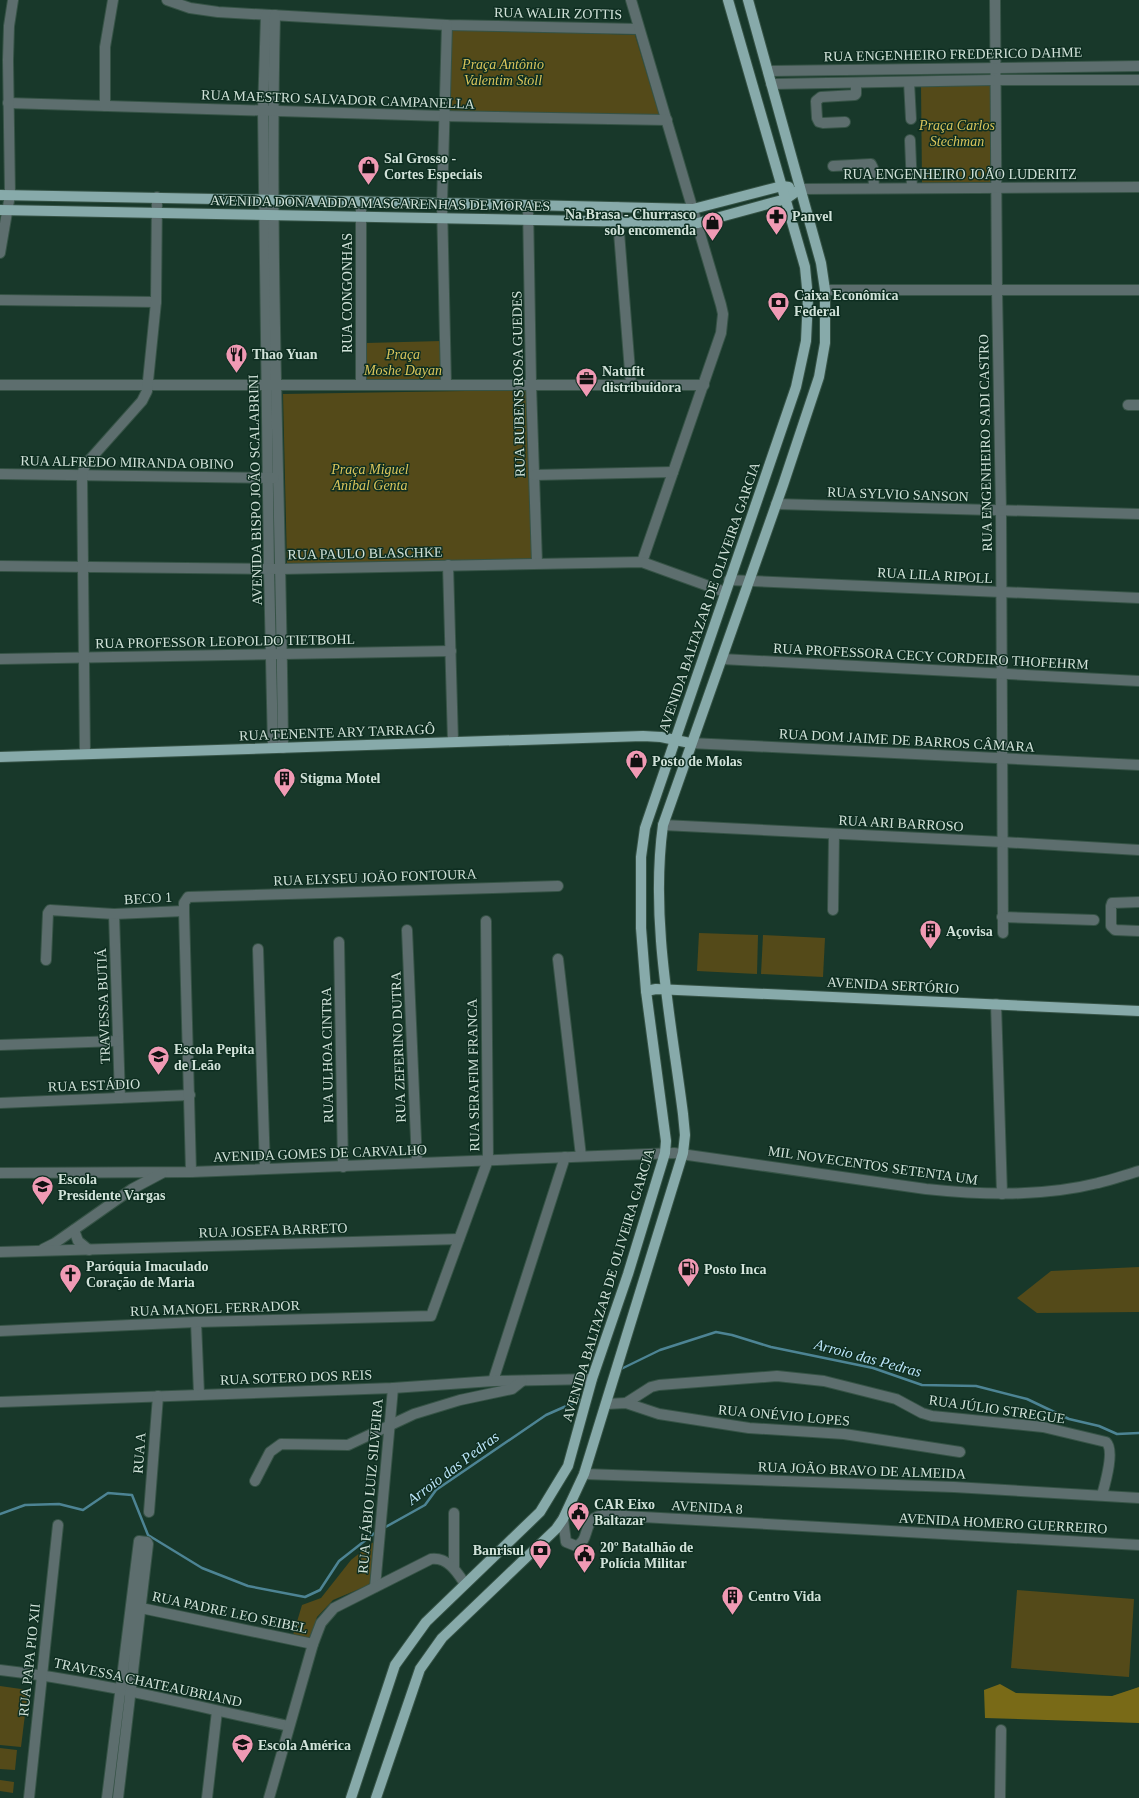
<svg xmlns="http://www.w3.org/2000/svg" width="1139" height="1798" viewBox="0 0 1139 1798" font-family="Georgia,serif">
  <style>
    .green { fill: #544a19 }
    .forest { fill: #796a17 }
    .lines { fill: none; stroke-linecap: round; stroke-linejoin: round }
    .stream { stroke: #4d8494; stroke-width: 2.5 }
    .minor-casing { stroke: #365346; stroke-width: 12 }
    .major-casing { stroke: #365346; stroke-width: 12 }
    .minor { stroke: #5d6e6e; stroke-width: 10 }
    .major { stroke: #87aaaa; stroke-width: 10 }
    .labels { text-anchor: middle; stroke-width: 3; stroke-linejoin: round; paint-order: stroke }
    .street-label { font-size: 14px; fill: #d1e2d9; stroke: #0e2e21 }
    .park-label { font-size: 14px; font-style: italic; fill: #dbc55b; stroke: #0e2e21 }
    .poi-label { font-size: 14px; font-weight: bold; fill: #d1e2d9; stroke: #0e2e21; text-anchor: start }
    .water-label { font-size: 15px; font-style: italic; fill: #bde7fb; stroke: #0e2e21 }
  </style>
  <rect width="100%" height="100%" fill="#18382a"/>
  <g class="green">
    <path d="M451 28 635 35 660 117 447 112Z"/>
    <path d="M993 83 994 183H922L921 84Z"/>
    <path d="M441 341 440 381 366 383V343Z"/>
    <path d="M526 390 533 559 287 564 283 394Z"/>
    <path d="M699 933 758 935 757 974 697 971Z"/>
    <path d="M763 935 825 938 823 977 761 974Z"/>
    <path d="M1139 1267V1312L1037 1313 1017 1298 1051 1271Z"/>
    <path d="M376 1540 371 1584 333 1600 317 1617 310 1640 293 1635 302 1605 321 1598 351 1560Z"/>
    <path d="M1017 1590 1134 1599 1129 1677 1011 1668Z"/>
    <path d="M0 1686 28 1690 21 1747 0 1745Z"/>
    <path d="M0 1748 17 1750 15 1770 0 1769Z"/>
    <path d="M0 1780 14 1782 13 1793 0 1791Z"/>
  </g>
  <path class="forest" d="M1000 1684 1016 1693 1112 1696 1139 1687V1723L985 1718 984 1690Z"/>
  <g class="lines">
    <g class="stream">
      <path d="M619 1370 660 1350 716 1332 732 1335 771 1347 873 1368 922 1385 976 1386 1027 1399 1069 1419 1099 1426 1117 1434 1139 1433"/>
      <path d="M0 1514 25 1505 59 1504 83 1510 108 1493 132 1495 148 1535 202 1568 248 1586 305 1597 320 1590 339 1561 376 1532"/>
      <path d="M382 1529 425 1505 436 1490 546 1415 580 1400"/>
      <path d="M112 1798 119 1749"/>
    </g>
    <defs>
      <g id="minor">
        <path d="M167 0 190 8 218 12 447 25 639 29"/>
        <path d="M631 0 721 305 723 314 721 333 642 562"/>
        <path d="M995 0 997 290 1001 511 1003 933"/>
        <path d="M266 15 263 111 269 569 273 748"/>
        <path d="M275 15C269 260 281 504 283 748"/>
        <path d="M768 71 1139 66"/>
        <path d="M909 82 911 119"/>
        <path d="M771 84 995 80H1139"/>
        <path d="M8 103 443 116 667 120"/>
        <path d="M105 106V47L113 0"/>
        <path d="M845 122 823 123 819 122 817 118 816 101 821 97 855 95 856 94V83"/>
        <path d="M910 140 912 188"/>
        <path d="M833 166 871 164 873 168 874 188"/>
        <path d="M800 189 1139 187"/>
        <path d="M361 201V385"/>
        <path d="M528 205 531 384 537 563"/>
        <path d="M617 207 631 384"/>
        <path d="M0 253 10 195 8 60 9 26 13 0"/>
        <path d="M825 290H1139"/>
        <path d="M0 300 156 302"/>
        <path d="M446 384 442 203 447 25"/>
        <path d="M0 385H704"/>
        <path d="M1128 405H1139"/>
        <path d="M0 474 274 478"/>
        <path d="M534 475 673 472"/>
        <path d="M776 504 1139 514"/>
        <path d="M448 565 453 742"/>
        <path d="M0 566 280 569 642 562 725 592"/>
        <path d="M729 580 1139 598"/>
        <path d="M0 659 451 651"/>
        <path d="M722 659 1139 681"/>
        <path d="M690 743 1139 765"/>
        <path d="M85 754 82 475 85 465 142 401 147 391 156 302 157 197"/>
        <path d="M663 825 1002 842 1139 850"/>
        <path d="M1139 902 1112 903 1111 906V926L1115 930 1139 931"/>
        <path d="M833 910 834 834"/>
        <path d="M114 914 120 1098"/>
        <path d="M1002 917 1094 920"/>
        <path d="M407 930 417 1163"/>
        <path d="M339 942 343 1167"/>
        <path d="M258 949 265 1169"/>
        <path d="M558 959 581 1156"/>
        <path d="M46 960 48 913 50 910 114 914 184 911"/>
        <path d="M996 1004 1002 1194"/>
        <path d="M0 1045 118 1041"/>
        <path d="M0 1103 190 1095"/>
        <path d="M191 1172 184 911V903L188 897 558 886"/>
        <path d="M0 1173 191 1172 674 1153 926 1189C983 1195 1042 1197 1098 1183 1112 1180 1125 1175 1139 1171"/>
        <path d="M74 1230 78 1241 89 1250"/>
        <path d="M43 1249 55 1243 132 1189 162 1173"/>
        <path d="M0 1252 459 1239"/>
        <path d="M196 1322 199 1394"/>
        <path d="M0 1331 196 1322 431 1316 488 1160 486 921"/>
        <path d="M493 1381 565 1157"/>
        <path d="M0 1402 393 1388 493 1381 592 1379"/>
        <path d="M626 1403 651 1387 659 1385 777 1376 824 1381 896 1399 922 1413 932 1416 1043 1427 1106 1442C1115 1450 1105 1484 1102 1495"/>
        <path d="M606 1404 626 1403 659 1414 749 1428 844 1434 960 1452"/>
        <path d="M584 1474 954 1487 1139 1498"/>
        <path d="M255 1481 270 1452 281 1444 348 1445 414 1414 460 1400 512 1389 522 1381"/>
        <path d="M149 1512 158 1396"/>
        <path d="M454 1513V1568"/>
        <path d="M563 1519 566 1542 576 1546C592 1541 580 1515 607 1515L1139 1545"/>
        <path d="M375 1587 393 1388"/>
        <path d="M141 1608 313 1644"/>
        <path d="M0 1670C98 1681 193 1706 289 1726"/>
        <path d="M29 1798 58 1525"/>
        <path d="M107 1798 139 1541 147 1542 148 1544 118 1798"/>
        <path d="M207 1798 217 1711"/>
        <path d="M269 1798 313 1644 321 1623 334 1608 431 1559C448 1557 457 1572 465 1584"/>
        <path d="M1000 1798 1001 1730"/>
      </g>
      <g id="major">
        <path d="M0 195 442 203 693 209 782 186 789 187"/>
        <path d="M0 210 698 223 786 199 800 189"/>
        <path d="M0 757 643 736 661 737 690 743"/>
        <path d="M646 991 656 989 1139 1011"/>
        <path d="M351 1798 395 1665 426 1622 540 1512 568 1466 592 1379 628 1274 665 1153 666 1141 646 991 641 928V857L645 828 796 387 806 341 808 298 805 267 728 0"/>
        <path d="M376 1798 420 1669 442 1638 556 1529 563 1519 584 1474 683 1153 685 1135 683 1114C671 1020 650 919 663 825L783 485 819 377 825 343V290L821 263 748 0"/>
      </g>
    </defs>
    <use href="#minor" class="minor-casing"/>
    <use href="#major" class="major-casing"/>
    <use href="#minor" class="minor"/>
    <use href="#major" class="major"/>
  </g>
  <defs>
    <symbol id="shop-pin" viewBox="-11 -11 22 30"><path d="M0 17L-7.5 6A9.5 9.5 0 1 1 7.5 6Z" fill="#f09ab4" stroke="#0e2e21"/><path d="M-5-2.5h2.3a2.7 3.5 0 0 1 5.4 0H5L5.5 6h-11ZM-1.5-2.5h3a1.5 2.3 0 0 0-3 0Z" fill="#111"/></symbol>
    <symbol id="pharmacy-pin" viewBox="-11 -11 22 30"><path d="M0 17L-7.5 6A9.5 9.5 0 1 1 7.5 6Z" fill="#f09ab4" stroke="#0e2e21"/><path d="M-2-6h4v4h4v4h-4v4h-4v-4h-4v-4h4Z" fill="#111"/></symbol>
    <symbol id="bank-pin" viewBox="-11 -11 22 30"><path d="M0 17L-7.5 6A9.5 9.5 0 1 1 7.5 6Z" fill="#f09ab4" stroke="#0e2e21"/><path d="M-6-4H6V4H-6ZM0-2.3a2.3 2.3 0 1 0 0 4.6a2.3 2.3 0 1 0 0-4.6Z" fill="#111"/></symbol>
    <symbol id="restaurant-pin" viewBox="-11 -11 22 30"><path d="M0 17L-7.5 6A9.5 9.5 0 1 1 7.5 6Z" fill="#f09ab4" stroke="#0e2e21"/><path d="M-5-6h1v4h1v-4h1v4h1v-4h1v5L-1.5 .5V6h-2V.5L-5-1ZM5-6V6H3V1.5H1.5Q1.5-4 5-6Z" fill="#111"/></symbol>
    <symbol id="office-pin" viewBox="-11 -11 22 30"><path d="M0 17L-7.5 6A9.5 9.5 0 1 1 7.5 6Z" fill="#f09ab4" stroke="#0e2e21"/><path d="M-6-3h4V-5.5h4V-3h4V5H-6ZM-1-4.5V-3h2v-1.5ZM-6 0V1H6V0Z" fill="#111"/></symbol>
    <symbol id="building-pin" viewBox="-11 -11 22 30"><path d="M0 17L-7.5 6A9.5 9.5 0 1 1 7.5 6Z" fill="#f09ab4" stroke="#0e2e21"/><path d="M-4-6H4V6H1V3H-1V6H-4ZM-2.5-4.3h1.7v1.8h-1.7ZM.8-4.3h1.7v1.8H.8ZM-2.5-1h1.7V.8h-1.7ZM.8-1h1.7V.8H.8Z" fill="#111"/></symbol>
    <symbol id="school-pin" viewBox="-11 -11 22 30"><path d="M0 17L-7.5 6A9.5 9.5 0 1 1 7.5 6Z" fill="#f09ab4" stroke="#0e2e21"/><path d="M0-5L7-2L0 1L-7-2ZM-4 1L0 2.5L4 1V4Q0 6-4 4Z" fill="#111"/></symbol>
    <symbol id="fuel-pin" viewBox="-11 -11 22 30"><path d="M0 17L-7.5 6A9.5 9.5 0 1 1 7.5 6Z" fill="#f09ab4" stroke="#0e2e21"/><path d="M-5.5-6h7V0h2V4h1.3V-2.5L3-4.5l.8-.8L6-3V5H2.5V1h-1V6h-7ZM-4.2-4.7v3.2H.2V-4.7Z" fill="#111"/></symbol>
    <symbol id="church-pin" viewBox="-11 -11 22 30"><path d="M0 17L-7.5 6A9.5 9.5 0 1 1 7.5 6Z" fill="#f09ab4" stroke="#0e2e21"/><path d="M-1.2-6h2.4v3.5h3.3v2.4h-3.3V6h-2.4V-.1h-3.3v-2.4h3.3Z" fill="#111"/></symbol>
    <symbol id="civic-pin" viewBox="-11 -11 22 30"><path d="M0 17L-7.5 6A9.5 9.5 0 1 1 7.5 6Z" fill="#f09ab4" stroke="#0e2e21"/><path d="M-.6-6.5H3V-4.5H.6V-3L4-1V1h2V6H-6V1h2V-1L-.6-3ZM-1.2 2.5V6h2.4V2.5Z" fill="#111"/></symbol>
  </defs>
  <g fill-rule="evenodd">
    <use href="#shop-pin" x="356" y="154" width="25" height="34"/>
    <use href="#pharmacy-pin" x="764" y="204" width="25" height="34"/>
    <use href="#shop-pin" x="700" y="210" width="25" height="34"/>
    <use href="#bank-pin" x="766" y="290" width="25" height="34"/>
    <use href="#restaurant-pin" x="224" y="342" width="25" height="34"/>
    <use href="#office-pin" x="574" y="366" width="25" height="34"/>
    <use href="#shop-pin" x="624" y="748" width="25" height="34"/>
    <use href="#building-pin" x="272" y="766" width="25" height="34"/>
    <use href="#building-pin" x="918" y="918" width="25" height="34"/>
    <use href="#school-pin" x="146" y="1044" width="25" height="34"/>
    <use href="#school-pin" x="30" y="1174" width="25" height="34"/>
    <use href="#fuel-pin" x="676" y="1256" width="25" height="34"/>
    <use href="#church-pin" x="58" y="1262" width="25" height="34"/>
    <use href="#civic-pin" x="566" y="1500" width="25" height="34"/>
    <use href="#bank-pin" x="528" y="1538" width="25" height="34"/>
    <use href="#civic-pin" x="572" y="1542" width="25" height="34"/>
    <use href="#building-pin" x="720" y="1584" width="25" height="34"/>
    <use href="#school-pin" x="230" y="1732" width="25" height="34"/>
  </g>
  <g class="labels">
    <g class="street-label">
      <text transform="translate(558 13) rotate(1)" y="5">RUA WALIR ZOTTIS</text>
      <text transform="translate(953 54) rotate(-1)" y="5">RUA ENGENHEIRO FREDERICO DAHME</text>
      <text transform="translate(338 99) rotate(2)" y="5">RUA MAESTRO SALVADOR CAMPANELLA</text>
      <text x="960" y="179">RUA ENGENHEIRO JOÃO LUDERITZ</text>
      <text transform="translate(380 203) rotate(1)" y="5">AVENIDA DONA ADDA MASCARENHAS DE MORAES</text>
      <text transform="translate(347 293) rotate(-90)" y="5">RUA CONGONHAS</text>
      <text transform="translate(518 384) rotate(-91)" y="5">RUA RUBENS ROSA GUEDES</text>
      <text transform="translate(985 443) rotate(-91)" y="5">RUA ENGENHEIRO SADI CASTRO</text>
      <text transform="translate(127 462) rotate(1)" y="5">RUA ALFREDO MIRANDA OBINO</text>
      <text transform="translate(255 490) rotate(-91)" y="5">AVENIDA BISPO JOÃO SCALABRINI</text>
      <text transform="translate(898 494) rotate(2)" y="5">RUA SYLVIO SANSON</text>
      <text transform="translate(365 553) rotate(-1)" y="5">RUA PAULO BLASCHKE</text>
      <text transform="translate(935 575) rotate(3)" y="5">RUA LILA RIPOLL</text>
      <text transform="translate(709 597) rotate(-71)" y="5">AVENIDA BALTAZAR DE OLIVEIRA GARCIA</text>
      <text transform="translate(225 641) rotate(-1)" y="5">RUA PROFESSOR LEOPOLDO TIETBOHL</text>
      <text transform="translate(931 656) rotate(3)" y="5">RUA PROFESSORA CECY CORDEIRO THOFEHRM</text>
      <text transform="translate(337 732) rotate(-2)" y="5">RUA TENENTE ARY TARRAGÔ</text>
      <text transform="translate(907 740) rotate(3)" y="5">RUA DOM JAIME DE BARROS CÂMARA</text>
      <text transform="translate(901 823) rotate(3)" y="5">RUA ARI BARROSO</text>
      <text transform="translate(375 877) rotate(-2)" y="5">RUA ELYSEU JOÃO FONTOURA</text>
      <text transform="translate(148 898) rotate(-3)" y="5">BECO 1</text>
      <text transform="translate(893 985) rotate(3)" y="5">AVENIDA SERTÓRIO</text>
      <text transform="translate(103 1006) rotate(-92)" y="5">TRAVESSA BUTIÁ</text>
      <text transform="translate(398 1047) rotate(-92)" y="5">RUA ZEFERINO DUTRA</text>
      <text transform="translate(327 1055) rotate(-91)" y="5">RUA ULHOA CINTRA</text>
      <text transform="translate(473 1075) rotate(-91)" y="5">RUA SERAFIM FRANCA</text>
      <text transform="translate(94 1085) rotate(-2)" y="5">RUA ESTÁDIO</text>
      <text transform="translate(320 1153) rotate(-2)" y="5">AVENIDA GOMES DE CARVALHO</text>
      <text transform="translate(873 1165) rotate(8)" y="5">MIL NOVECENTOS SETENTA UM</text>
      <text transform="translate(273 1230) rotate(-2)" y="5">RUA JOSEFA BARRETO</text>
      <text transform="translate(608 1285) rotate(-73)" y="5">AVENIDA BALTAZAR DE OLIVEIRA GARCIA</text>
      <text transform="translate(215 1308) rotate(-2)" y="5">RUA MANOEL FERRADOR</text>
      <text transform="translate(296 1377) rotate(-2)" y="5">RUA SOTERO DOS REIS</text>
      <text transform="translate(997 1409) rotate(8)" y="5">RUA JÚLIO STREGUE</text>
      <text transform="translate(784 1415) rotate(5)" y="5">RUA ONÉVIO LOPES</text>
      <text transform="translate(139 1453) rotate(-86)" y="5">RUA A</text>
      <text transform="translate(862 1470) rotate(2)" y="5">RUA JOÃO BRAVO DE ALMEIDA</text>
      <text transform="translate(370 1486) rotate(-85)" y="5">RUA FÁBIO LUIZ SILVEIRA</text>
      <text transform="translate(707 1507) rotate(3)" y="5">AVENIDA 8</text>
      <text transform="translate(1003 1523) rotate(3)" y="5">AVENIDA HOMERO GUERREIRO</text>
      <text transform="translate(230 1612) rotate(12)" y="5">RUA PADRE LEO SEIBEL</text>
      <text transform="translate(29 1660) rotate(-84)" y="5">RUA PAPA PIO XII</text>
      <text transform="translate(148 1682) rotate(12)" y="5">TRAVESSA CHATEAUBRIAND</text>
    </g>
    <g class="park-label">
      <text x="503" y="69">Praça Antônio<tspan x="503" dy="16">Valentim Stoll</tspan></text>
      <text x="957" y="130">Praça Carlos<tspan x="957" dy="16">Stechman</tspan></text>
      <text x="403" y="359">Praça<tspan x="403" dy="16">Moshe Dayan</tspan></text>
      <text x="370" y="474">Praça Miguel<tspan x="370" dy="16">Aníbal Genta</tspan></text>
    </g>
    <g class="poi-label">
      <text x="384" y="163">Sal Grosso -<tspan x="384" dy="16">Cortes Especiais</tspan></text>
      <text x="696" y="219" text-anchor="end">Na Brasa - Churrasco<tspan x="696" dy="16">sob encomenda</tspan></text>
      <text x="792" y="221">Panvel</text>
      <text x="794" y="300">Caixa Econômica<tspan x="794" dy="16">Federal</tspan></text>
      <text x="252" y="359">Thao Yuan</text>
      <text x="602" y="376">Natufit<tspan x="602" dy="16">distribuidora</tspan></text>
      <text x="652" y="766">Posto de Molas</text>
      <text x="300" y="783">Stigma Motel</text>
      <text x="946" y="936">Açovisa</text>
      <text x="174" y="1054">Escola Pepita<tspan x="174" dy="16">de Leão</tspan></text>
      <text x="58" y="1184">Escola<tspan x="58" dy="16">Presidente Vargas</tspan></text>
      <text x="86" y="1271">Paróquia Imaculado<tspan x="86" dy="16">Coração de Maria</tspan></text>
      <text x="704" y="1274">Posto Inca</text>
      <text x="594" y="1509">CAR Eixo<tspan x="594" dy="16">Baltazar</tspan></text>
      <text x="600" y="1552">20º Batalhão de<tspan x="600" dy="16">Polícia Militar</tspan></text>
      <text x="524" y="1555" text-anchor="end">Banrisul</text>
      <text x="748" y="1601">Centro Vida</text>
      <text x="258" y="1750">Escola América</text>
    </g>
    <g class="water-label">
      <text transform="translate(868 1358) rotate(15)" y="5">Arroio das Pedras</text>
      <text transform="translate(453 1468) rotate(-37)" y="5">Arroio das Pedras</text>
    </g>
  </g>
</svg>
